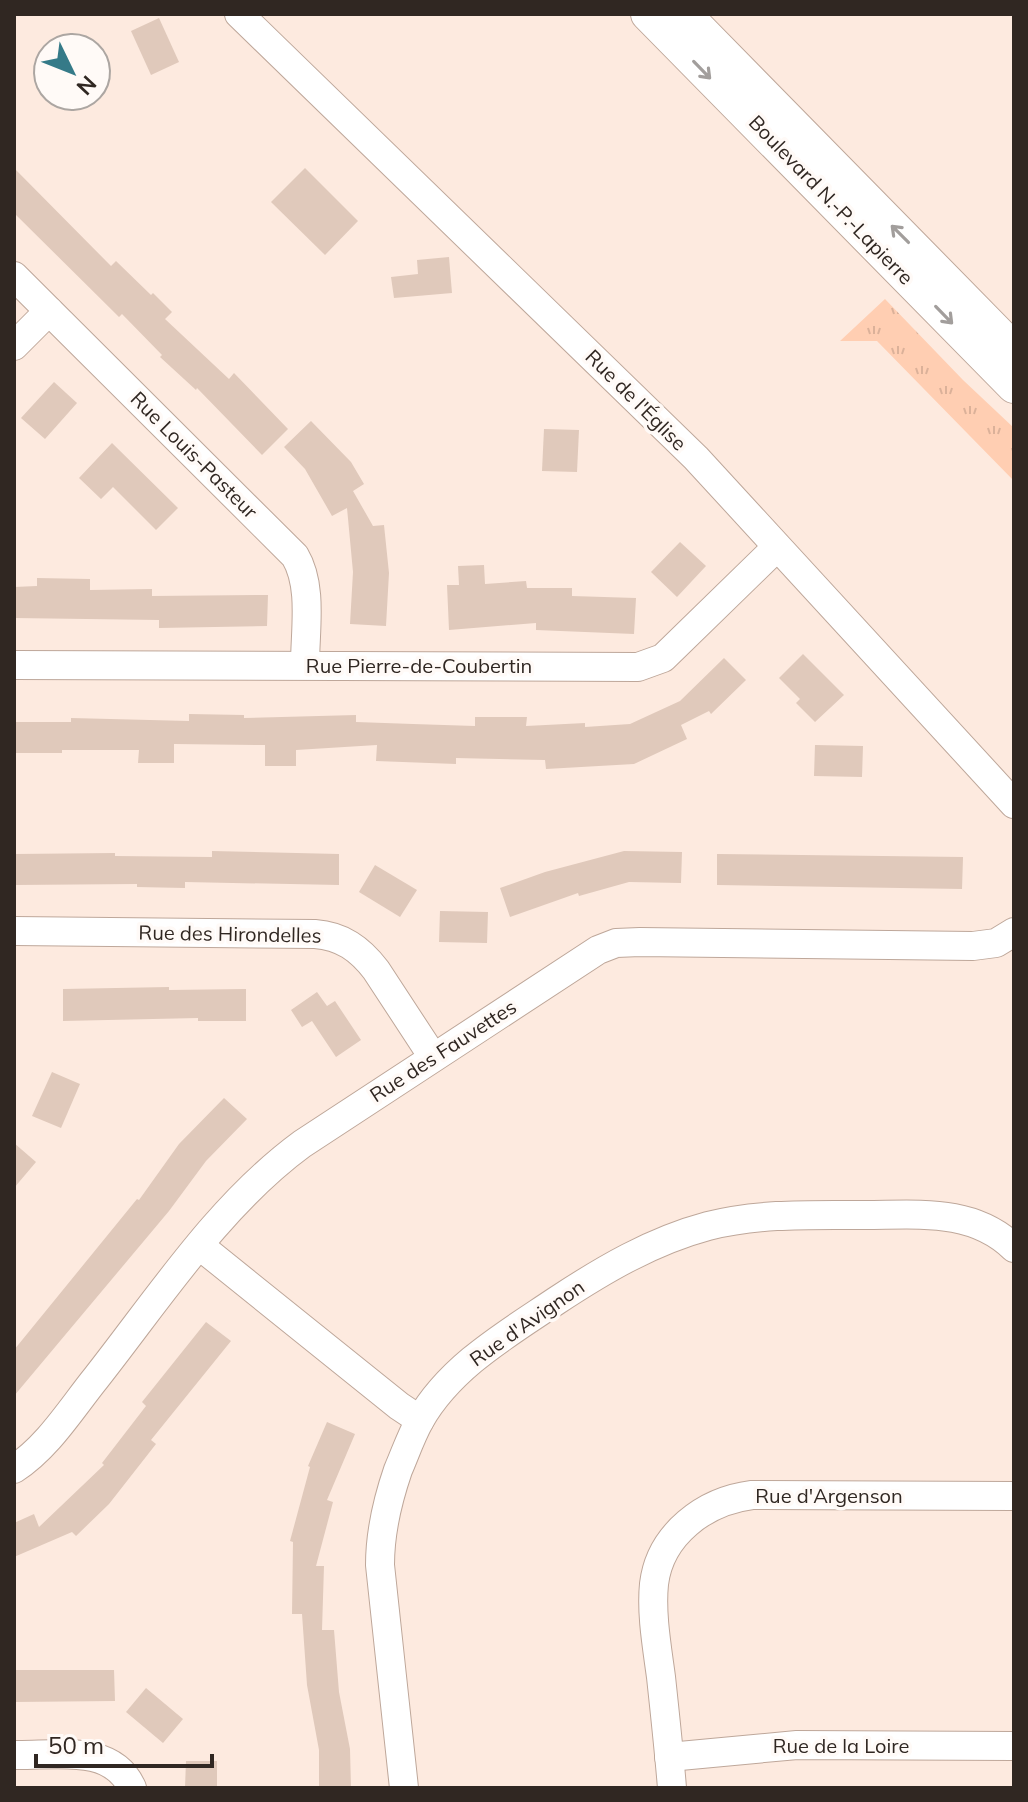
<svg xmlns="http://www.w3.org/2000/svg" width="1028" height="1802" viewBox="0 0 1028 1802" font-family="Mulish,sans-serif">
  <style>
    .grass { fill: url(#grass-tufts) }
    .building { fill: #e0c9bb }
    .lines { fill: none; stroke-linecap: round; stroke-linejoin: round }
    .minor-casing { stroke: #bea79a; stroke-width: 30 }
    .tertiary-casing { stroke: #bea79a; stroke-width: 36 }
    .minor { stroke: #fff; stroke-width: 28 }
    .tertiary { stroke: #fff; stroke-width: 34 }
    .oneway { stroke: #a29e9c }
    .labels { text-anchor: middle; stroke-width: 7; stroke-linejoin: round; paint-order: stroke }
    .street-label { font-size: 20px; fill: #302722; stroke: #fffaf7 }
  </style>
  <defs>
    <pattern id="grass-tufts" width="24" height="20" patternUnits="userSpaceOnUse" patternTransform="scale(2)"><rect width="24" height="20" fill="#ffceb2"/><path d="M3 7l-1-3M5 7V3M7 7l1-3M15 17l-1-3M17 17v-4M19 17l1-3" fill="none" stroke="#dbb199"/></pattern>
  </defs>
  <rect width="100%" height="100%" fill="#fdeadf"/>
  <path class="grass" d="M885 299 963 380 1014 428V481L877 341H840Z"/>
  <g class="building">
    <path d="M159 18 179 62 151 75 131 31Z"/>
    <path d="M14 168 111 266 116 261 151 295 153 293 172 312 165 319 229 379 234 373 288 429 262 455 197 388 196 390 160 357 162 355 122 314 119 317 14 213Z"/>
    <path d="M305 168 358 221 325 255 271 202Z"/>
    <path d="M449 257 452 293 394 298 391 277 418 274 417 260Z"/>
    <path d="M54 382 77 403 45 439 21 418Z"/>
    <path d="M311 421 351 462 364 484 353 491 373 526 384 525 389 573 386 626 350 624 353 572 347 508 332 516 305 469 284 447Z"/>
    <path d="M544 429 579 430 577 472 542 471Z"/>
    <path d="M112 443 178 508 156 530 113 487 101 499 79 478Z"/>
    <path d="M680 542 706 566 677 597 651 572Z"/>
    <path d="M484 565 485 584 526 581 527 588H572V596L636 598 634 634 536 630V623L449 630 447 585H459L458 566Z"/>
    <path d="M37 578 90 579V590L152 589V596L268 595 267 626 159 628V620L14 618V587L37 586Z"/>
    <path d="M803 654 844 695 815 722 796 703 800 699 779 678Z"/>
    <path d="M724 658 746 680 711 714 709 711 681 725 687 739 634 764 546 769 545 760 456 758V764L376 761 377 745 296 750V766H265V745L174 744V763H138L139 750H62V753H14V722H71V718L189 721V714L244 715V718L356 715V722L413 724 475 726V717H527L526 726 585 723V727L630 724 680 701Z"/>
    <path d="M815 745 863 746 862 777 814 776Z"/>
    <path d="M212 851 339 854V885L185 882V888L137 887V884L14 885V854L115 853V856L212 857Z"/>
    <path d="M624 851 682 852 681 883 629 882 579 896 578 893 510 917 500 888 545 872Z"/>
    <path d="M717 854 963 857 962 889 717 885Z"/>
    <path d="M375 865 417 890 400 917 359 892Z"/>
    <path d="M440 911 488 912 487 943 439 942Z"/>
    <path d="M169 987V990L246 989V1021H198V1018L63 1021V989Z"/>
    <path d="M317 992 327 1006 335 1001 361 1040 336 1057 312 1021 302 1027 291 1010Z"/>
    <path d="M52 1072 80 1084 61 1128 32 1116Z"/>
    <path d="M224 1098 247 1119 206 1161 169 1211 14 1396V1350L137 1199 139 1200 179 1144Z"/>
    <path d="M14 1143 36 1162 14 1188Z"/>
    <path d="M206 1322 231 1341 151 1440 156 1444 109 1504 76 1536 72 1532 14 1557V1523L34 1514 39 1527 104 1465 102 1463 146 1406 142 1402Z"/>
    <path d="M327 1422 355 1434 327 1500 333 1502 316 1566H324L322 1630H334L339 1692 350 1749 351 1788H319V1750L307 1685 302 1614H292L293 1542 290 1541 310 1467 308 1466Z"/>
    <path d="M14 1670H114L115 1701 14 1702Z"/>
    <path d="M146 1688 183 1719 163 1743 126 1712Z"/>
    <path d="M186 1761H217V1788H185Z"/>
  </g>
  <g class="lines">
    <defs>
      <g id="minor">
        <path d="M239 14 696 458 1014 804"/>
        <path d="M14 276 295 556C313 586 305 630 305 665"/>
        <path d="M14 346 49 311"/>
        <path d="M14 665 638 667 663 658 777 547"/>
        <path d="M14 931 315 934C342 936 360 949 376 970L433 1057"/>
        <path d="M200 1246 399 1406 420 1420"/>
        <path d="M14 1469C48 1447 71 1409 96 1378 159 1298 219 1205 302 1144L598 950 616 943 640 942 973 946 996 943 1014 932"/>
        <path d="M14 1755C55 1756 112 1743 132 1788"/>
        <path d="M669 1757 797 1745 1014 1746"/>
        <path d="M404 1788 380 1565C380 1532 387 1502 398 1470 405 1454 411 1436 420 1420 450 1367 507 1334 556 1301 603 1270 652 1241 708 1226 759 1213 812 1215 865 1215 918 1215 973 1208 1014 1248"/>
        <path d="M672 1788C669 1751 665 1714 661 1677 657 1647 651 1614 654 1584 660 1534 705 1501 752 1495L1014 1496"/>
      </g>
      <g id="tertiary">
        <path d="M648 14 1014 386"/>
        <path d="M684 14 1014 350"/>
      </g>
    </defs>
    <use href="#minor" class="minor-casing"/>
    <use href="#tertiary" class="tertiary-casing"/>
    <use href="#minor" class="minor"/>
    <use href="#tertiary" class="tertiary"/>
  </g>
  <defs><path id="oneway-shaft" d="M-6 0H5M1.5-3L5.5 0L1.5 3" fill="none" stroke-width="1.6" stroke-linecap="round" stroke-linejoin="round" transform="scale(2)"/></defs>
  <g class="oneway">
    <use href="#oneway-shaft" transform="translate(702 70) rotate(46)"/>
    <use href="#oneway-shaft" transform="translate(900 234) rotate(-135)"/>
    <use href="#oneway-shaft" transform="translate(944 315) rotate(46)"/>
  </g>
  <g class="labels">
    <g class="street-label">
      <text transform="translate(831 200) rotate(46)" y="7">Boulevard N.-P.-Lapierre</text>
      <text transform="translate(636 400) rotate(45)" y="7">Rue de l'Église</text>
      <text transform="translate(194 455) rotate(45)" y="7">Rue Louis-Pasteur</text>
      <text x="419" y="673">Rue Pierre-de-Coubertin</text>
      <text transform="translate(230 934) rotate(1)" y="7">Rue des Hirondelles</text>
      <text transform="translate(443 1051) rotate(-33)" y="7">Rue des Fauvettes</text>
      <text transform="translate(527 1323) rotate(-35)" y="7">Rue d'Avignon</text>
      <text x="829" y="1503">Rue d'Argenson</text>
      <text x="841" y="1753">Rue de la Loire</text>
    </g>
  </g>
  <rect width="1028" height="1802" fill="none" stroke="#302722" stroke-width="32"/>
  <g transform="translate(72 72) rotate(133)"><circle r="38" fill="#fffaf7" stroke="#aca6a2" stroke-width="2"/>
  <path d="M0-6L14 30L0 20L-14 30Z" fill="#357a88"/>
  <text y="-12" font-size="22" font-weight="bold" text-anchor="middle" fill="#302722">N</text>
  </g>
  <path d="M36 1754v12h176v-12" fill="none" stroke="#302722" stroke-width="4"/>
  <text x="48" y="1754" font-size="24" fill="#302722" stroke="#fffaf7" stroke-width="6" paint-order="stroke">50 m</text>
</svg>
